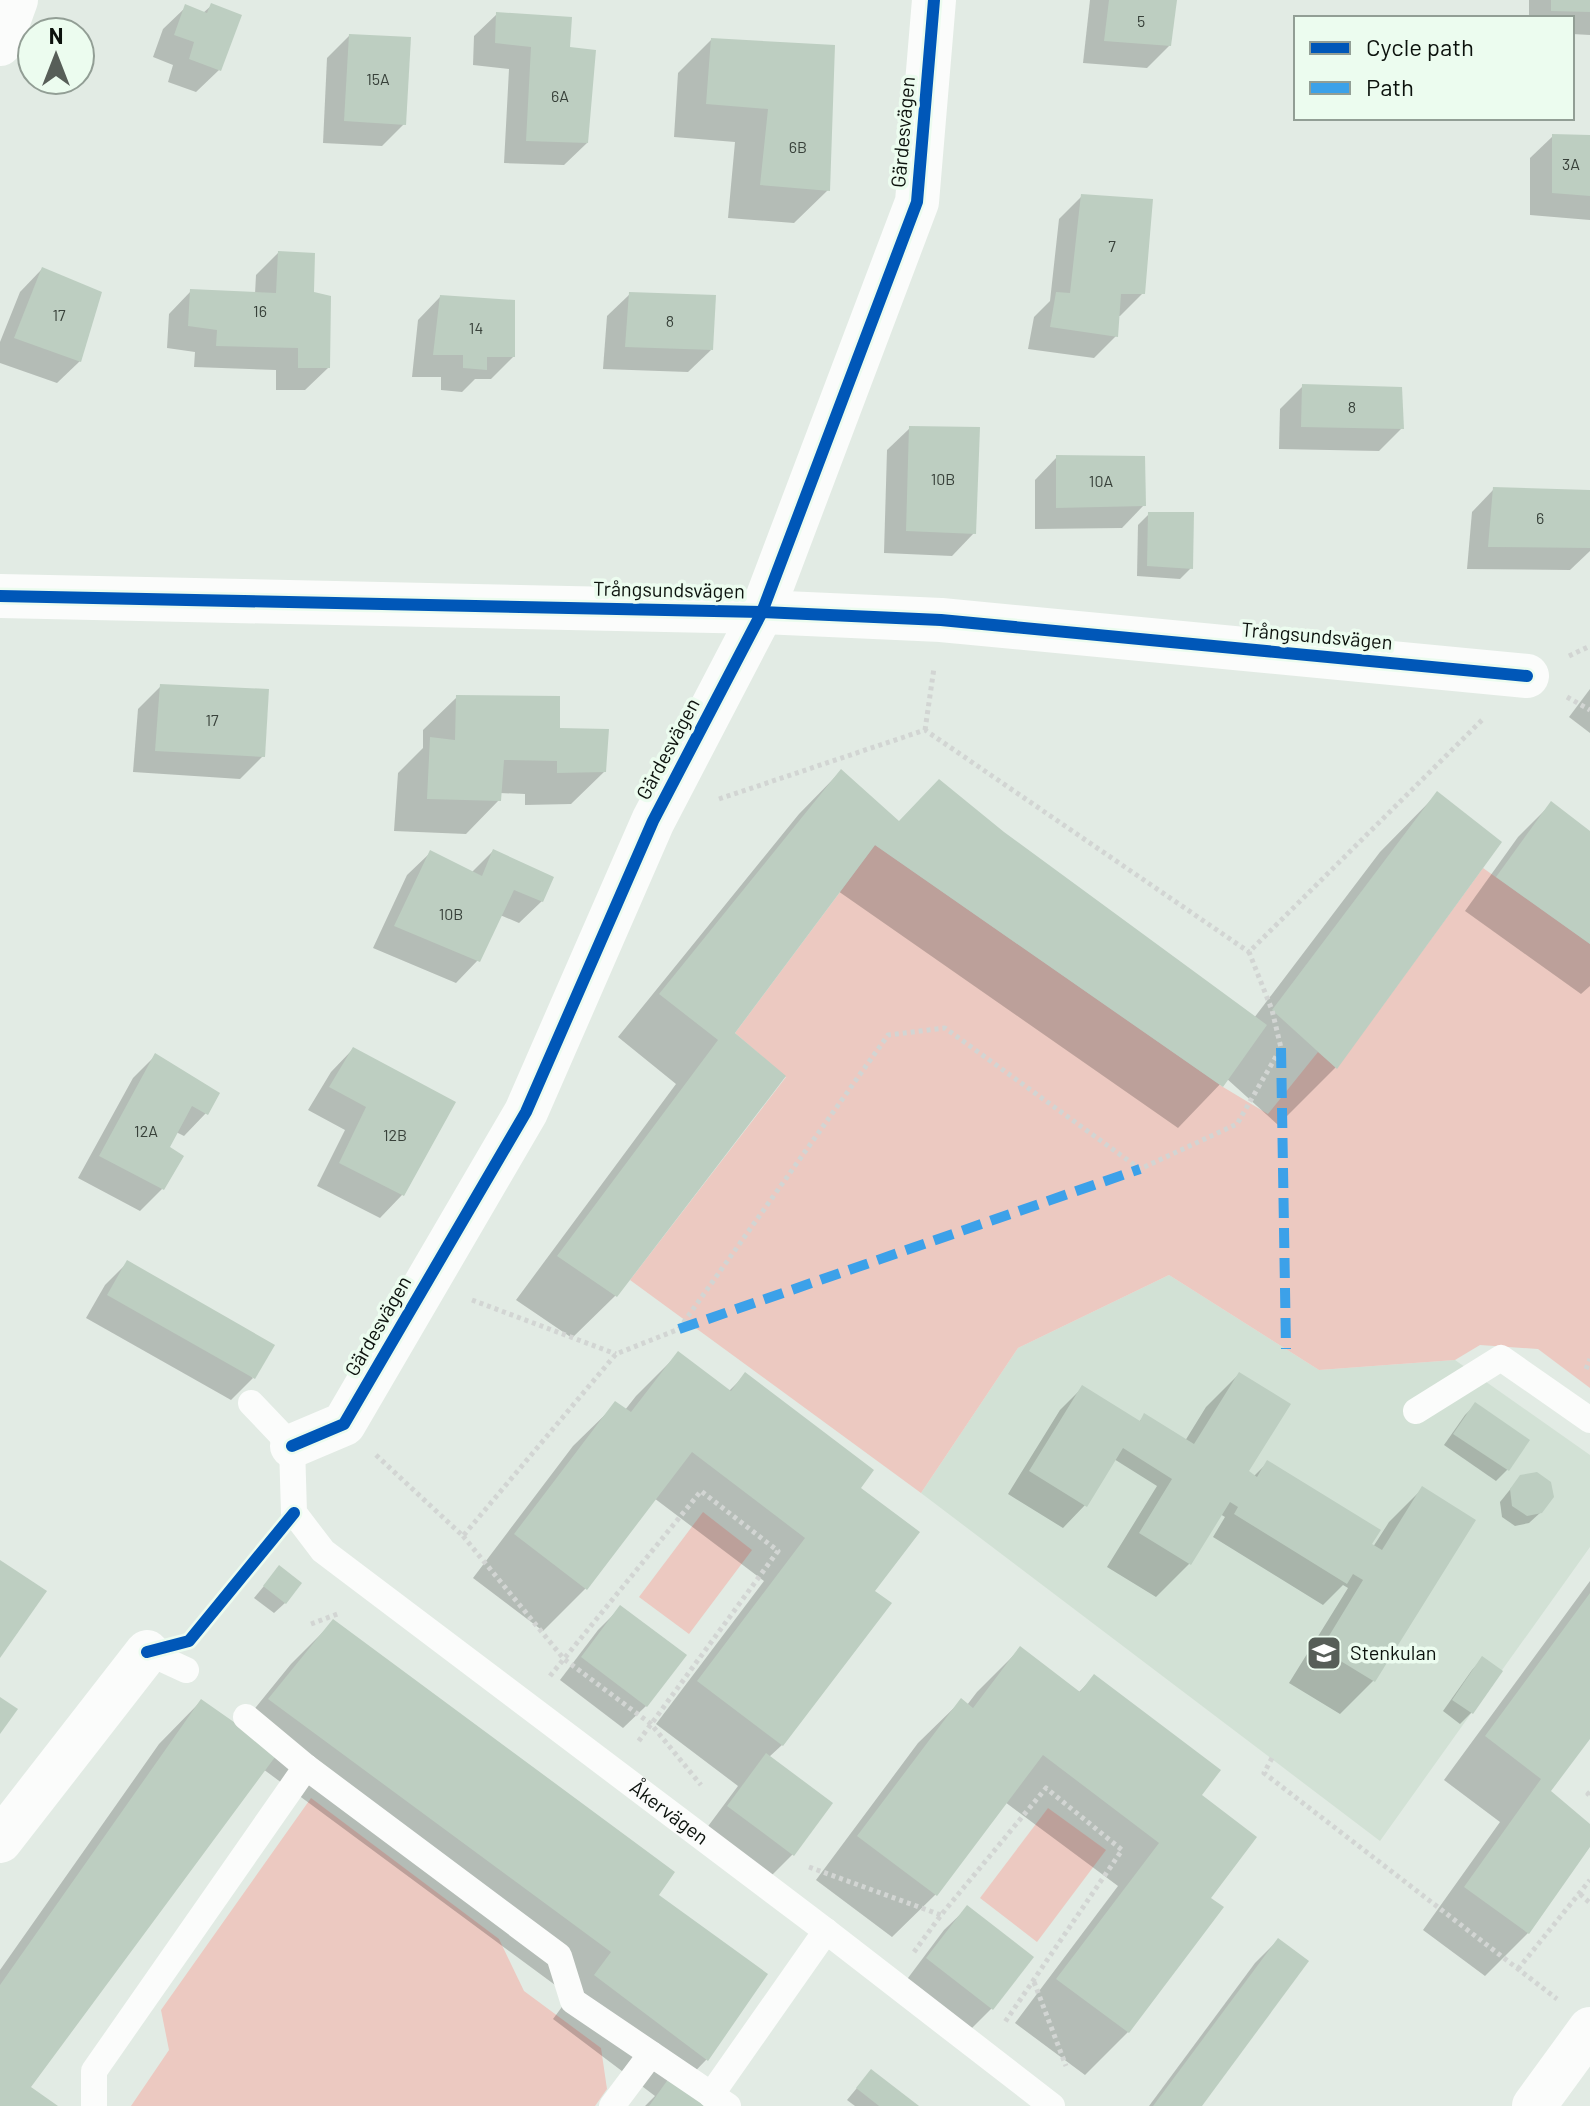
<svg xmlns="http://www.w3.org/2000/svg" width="1590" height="2106" viewBox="0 0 1590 2106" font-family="Barlow,sans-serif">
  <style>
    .built { fill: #d2e1d5 }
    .green { fill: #ecc9c1 }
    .shadow { fill: #0003 }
    .building { fill: #bdcec1 }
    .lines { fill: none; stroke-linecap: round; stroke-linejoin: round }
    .path { stroke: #d2d5d3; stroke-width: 5; stroke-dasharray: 4 4; stroke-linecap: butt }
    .lane { stroke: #fbfcfb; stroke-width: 26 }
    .street { stroke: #fbfcfb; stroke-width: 44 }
    .quiet { stroke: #3ca1e9; stroke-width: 10; stroke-dasharray: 20 10; stroke-linecap: butt }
    .cycleway-casing { stroke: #ecfcef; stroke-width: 17 }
    .cycleway { stroke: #0057b8; stroke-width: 12 }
    .labels { text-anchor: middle; stroke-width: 7; stroke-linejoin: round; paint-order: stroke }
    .number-label { font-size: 16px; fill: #38413a }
    .street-label { font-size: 20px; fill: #0c120d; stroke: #ecfcef }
    .poi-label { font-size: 20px; fill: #0c120d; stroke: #ecfcef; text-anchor: start }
  </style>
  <rect width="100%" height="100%" fill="#e2ebe4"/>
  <path class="built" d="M1169 1275 1319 1370 1455 1360 1590 1455V1547L1380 1841 921 1493 1018 1348Z"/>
  <g class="green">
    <path d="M875 845 1223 1087 1268 1114 1318 1052 1337 1068 1483 868 1590 944V1388L1538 1349 1480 1345 1455 1360 1319 1370 1169 1275 1018 1348 921 1493 630 1280 786 1077 735 1033Z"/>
    <path d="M703 1512 752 1550 689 1634 639 1597Z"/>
    <path d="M311 1798 499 1939 524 1991 601 2048 607 2089 595 2106H131L169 2050 161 2010Z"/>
    <path d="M1048 1808 1106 1850 1037 1942 980 1898Z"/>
  </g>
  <g class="shadow">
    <path d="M1090 0H1175L1170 45 1147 68 1083 63Z"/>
    <path d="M1529 0H1590V35L1572 34V18H1529Z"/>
    <path d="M212 5 219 70 196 92 168 82 173 65 153 57 163 29 186 7 203 13Z"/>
    <path d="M497 14 568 49 587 143 564 165 504 163 509 69 473 65 474 36Z"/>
    <path d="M349 36 404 124 382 146 323 143 327 58Z"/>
    <path d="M711 40 833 47 828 190 794 223 728 218 735 142 674 137 678 73Z"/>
    <path d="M1553 136 1590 137V220L1530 215V158Z"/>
    <path d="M1082 196 1143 293 1120 316H1118L1116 336 1094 358 1028 349 1034 317 1050 301 1059 219Z"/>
    <path d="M278 253 312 293 328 368 305 390H276V370L194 367 195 352 167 348 169 314 191 291 255 294 256 275Z"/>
    <path d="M42 269 80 361 57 383 0 363V342L20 292Z"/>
    <path d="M630 294 711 350 688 372 603 369 607 316Z"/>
    <path d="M440 297 514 356 491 379H475L462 392 441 390V377H412L418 320Z"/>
    <path d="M1303 386 1402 428 1379 451 1279 449 1280 409Z"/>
    <path d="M910 428 974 533 952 556 884 553 887 450Z"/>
    <path d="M1057 457 1144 505 1122 528 1035 529V480Z"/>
    <path d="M1494 489 1590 492V551L1570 570 1467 569 1472 512Z"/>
    <path d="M1149 514 1191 568 1180 579 1137 576 1138 525Z"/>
    <path d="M161 686 263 756 240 779 133 772 138 709Z"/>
    <path d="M1590 689V733L1569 717Z"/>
    <path d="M457 697 558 730 605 771 571 804 525 805V794L500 793 499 800 466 834 394 831 398 773 423 748V730Z"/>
    <path d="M841 771 898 823 1003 833 1254 1018 1380 852 1437 794 1500 843 1335 1068 1278 1125 1226 1078 1178 1128 838 891 733 1033 784 1076 615 1296 572 1338 516 1300 676 1084 618 1037 799 814Z"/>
    <path d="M1551 804 1590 833V986L1581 994 1465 911 1518 837Z"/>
    <path d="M493 851 542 901 519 923 500 915 478 960 456 983 373 948 407 875 430 853 471 873Z"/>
    <path d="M353 1049 453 1103 402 1195 380 1218 317 1186 345 1130 308 1110 331 1072Z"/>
    <path d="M155 1056 206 1113 184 1136 176 1132 167 1147 162 1189 140 1211 78 1178 133 1078Z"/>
    <path d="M127 1263 253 1378 231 1400 86 1318 105 1285Z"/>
    <path d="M678 1354 728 1392 746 1374 858 1488 873 1591 889 1603 782 1745 769 1757 831 1803 792 1855 770 1877 706 1829 738 1786 656 1724 764 1581 654 1498 585 1589 543 1631 473 1578 573 1446 616 1404 625 1410 636 1396Z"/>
    <path d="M1239 1374 1246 1472 1253 1477 1268 1462 1365 1552 1373 1547 1389 1522 1422 1489 1474 1520 1373 1681 1340 1714 1289 1683 1348 1588 1343 1585 1323 1605 1213 1537 1225 1517 1220 1514 1190 1563 1156 1597 1107 1567 1157 1486 1114 1459 1085 1505 1063 1528 1008 1494 1060 1410 1082 1388 1138 1423 1144 1416 1185 1441 1206 1407Z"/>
    <path d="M1476 1404 1528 1441 1507 1470 1496 1481 1444 1445 1465 1415Z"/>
    <path d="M1521 1476 1541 1512 1529 1523 1515 1526 1502 1517 1500 1502Z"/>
    <path d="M279 1568 285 1603 274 1613 254 1598Z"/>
    <path d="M1590 1581V1736L1549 1792 1590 1826V1844L1528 1933 1485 1976 1423 1930 1500 1822 1444 1780Z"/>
    <path d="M621 1607 646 1706 623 1728 560 1680 598 1630Z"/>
    <path d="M334 1621 657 1896 765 1975 706 2060 679 2088 703 2106H645L655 2096 553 2019 570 1996 263 1769 28 2088 54 2106H0V1970L159 1744 201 1701 239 1728 291 1664Z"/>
    <path d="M1020 1649 1078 1693 1094 1677 1199 1796 1208 1898 1221 1908 1128 2032 1085 2075 1015 2023 1118 1886 1005 1802 935 1895 892 1937 816 1880 918 1743 961 1701 967 1705 977 1692Z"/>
    <path d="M1482 1659 1500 1671 1471 1713 1460 1724 1443 1711 1472 1670Z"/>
    <path d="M967 1908 992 2008 969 2031 905 1982 944 1930Z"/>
    <path d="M1278 1940 1199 2106H1149L1255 1963Z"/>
    <path d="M871 2071 915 2106H855L847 2100Z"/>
  </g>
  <g class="building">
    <path d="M1109 0H1177L1171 46 1104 41Z"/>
    <path d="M1551 0H1590V12L1551 11Z"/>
    <path d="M211 3 242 15 221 71 189 59 194 42 174 35 185 4 207 13Z"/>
    <path d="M496 12 572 17 570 47 596 50 588 143 526 141 531 47 495 43Z"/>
    <path d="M349 34 411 37 406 125 344 121Z"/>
    <path d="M711 38 835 45 830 191 760 185 768 109 706 104Z"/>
    <path d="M1552 134 1590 135V196L1552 193Z"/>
    <path d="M1081 194 1153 199 1145 294H1121L1118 337 1050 327 1056 292 1070 293Z"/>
    <path d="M278 251 315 253 314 292 331 296 330 368H298V348L216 346 217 330 188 326 190 289 276 293Z"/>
    <path d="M42 267 102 292 81 362 14 338Z"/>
    <path d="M629 292 716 295 713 350 625 347Z"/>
    <path d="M440 295 515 300V357H487V370L463 368V355H433Z"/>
    <path d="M1302 384 1402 387 1404 429 1301 427Z"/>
    <path d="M909 426 980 427 976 534 906 531Z"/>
    <path d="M1056 455 1145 456 1146 506 1056 508Z"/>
    <path d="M1493 487 1590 490V548L1488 547Z"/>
    <path d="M1148 512H1194L1193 569 1147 566Z"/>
    <path d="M160 684 269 689 265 757 155 751Z"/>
    <path d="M456 695 560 696V728L609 729 606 772 557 773V761L504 760 501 801 427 799 430 737 455 740Z"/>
    <path d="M841 769 899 821 939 779 1004 832 1267 1025 1223 1087 875 845 735 1033 786 1076 617 1297 557 1256 718 1040 659 994Z"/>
    <path d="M1437 791 1502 842 1337 1069 1272 1010Z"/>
    <path d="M1551 801 1590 831V944L1496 877Z"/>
    <path d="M493 849 554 877 543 902 514 890 480 962 394 926 430 850 482 876Z"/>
    <path d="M353 1047 456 1102 404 1196 339 1163 366 1107 329 1087Z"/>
    <path d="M155 1053 220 1093 208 1115 192 1106 170 1147 184 1156 164 1190 99 1156Z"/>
    <path d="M127 1260 275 1345 255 1379 107 1295Z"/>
    <path d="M678 1351 731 1391 745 1372 874 1470 861 1488 920 1532 875 1591 892 1603 783 1746 697 1681 805 1538 692 1452 587 1590 514 1534 615 1401 631 1412Z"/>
    <path d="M1239 1372 1291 1404 1249 1471 1257 1477 1267 1460 1381 1530 1372 1544 1382 1550 1422 1486 1476 1520 1375 1682 1321 1649 1363 1580 1353 1574 1347 1584 1234 1514 1238 1507 1230 1502 1191 1565 1139 1533 1172 1479 1123 1448 1087 1507 1029 1471 1082 1385 1140 1421 1144 1413 1194 1444Z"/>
    <path d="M1475 1402 1530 1440 1509 1471 1453 1434Z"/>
    <path d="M1537 1472 1551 1482 1554 1497 1542 1513 1527 1516 1512 1506 1510 1489 1520 1475Z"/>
    <path d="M0 1560 47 1591 0 1658Z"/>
    <path d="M279 1565 302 1583 286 1604 263 1586Z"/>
    <path d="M1590 1593V1739L1551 1791 1590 1824V1847L1529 1934 1464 1887 1541 1779 1485 1736Z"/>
    <path d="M620 1605 687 1655 647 1707 581 1657Z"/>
    <path d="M333 1619 675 1872 659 1895 768 1974 708 2061 594 1975 611 1952 268 1699Z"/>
    <path d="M1020 1646 1080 1692 1094 1674 1221 1770 1202 1795 1257 1837 1211 1898 1224 1907 1129 2033 1056 1979 1159 1843 1043 1755 937 1896 857 1836 961 1698 973 1708Z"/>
    <path d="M1482 1656 1503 1671 1473 1714 1452 1700Z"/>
    <path d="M0 1697 18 1709 0 1734Z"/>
    <path d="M201 1699 278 1753 31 2087 58 2106H0V1985Z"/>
    <path d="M766 1753 833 1803 794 1856 727 1806Z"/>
    <path d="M967 1905 1034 1957 993 2010 926 1958Z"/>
    <path d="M1278 1938 1309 1961 1202 2106H1153Z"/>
    <path d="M871 2069 919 2106H879L856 2088Z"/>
    <path d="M669 2078 707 2106H649Z"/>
  </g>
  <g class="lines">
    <g class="path">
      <path d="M1569 656 1590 646"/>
      <path d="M1567 697 1590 710"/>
      <path d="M925 730 934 668"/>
      <path d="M719 799 925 730 1249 952"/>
      <path d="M472 1300 616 1354"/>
      <path d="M1586 1369 1590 1359"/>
      <path d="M376 1455 463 1536 616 1354 679 1329 888 1035 945 1028 1140 1169 1237 1124 1281 1048 1272 1010 1249 952 1484 718"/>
      <path d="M463 1536 564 1659 651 1724 701 1785"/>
      <path d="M311 1624 340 1613"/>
      <path d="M550 1676 701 1491 778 1551 638 1742"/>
      <path d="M1272 1758 1264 1773 1557 1999"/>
      <path d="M1590 1792 1588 1794 1590 1795"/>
      <path d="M809 1867 941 1915"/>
      <path d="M1580 1894 1590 1903"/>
      <path d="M914 1952 941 1915 1046 1788 1122 1850 1005 2022"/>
      <path d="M1518 1969 1590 1880"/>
      <path d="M1034 1982 1066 2066"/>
    </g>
    <g class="lane">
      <path id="s1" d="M251 1403 292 1446 294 1513 323 1551 826 1931 1052 2106"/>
      <path d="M1416 1411 1501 1358 1590 1420"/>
      <path d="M147 1652 186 1670"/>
      <path d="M246 1717 306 1767 559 1956 573 2001 728 2106"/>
      <path d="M711 2095 826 1931"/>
      <path d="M94 2106V2071L306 1767"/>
      <path d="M612 2106 651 2054"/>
    </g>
    <g class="street">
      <path d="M0 44 16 0"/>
      <path d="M0 596 762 612 941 620 1527 676"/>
      <path d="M292 1446 344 1424 526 1112 653 821 762 612 917 202 934 0"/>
      <path d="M0 1841 147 1652"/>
      <path d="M1534 2106 1590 2029"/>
    </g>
    <g class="quiet">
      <path d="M1281 1048 1286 1349"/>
      <path d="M679 1329 1140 1169"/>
    </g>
    <defs>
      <g id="cycleway">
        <path d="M0 596 762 612 941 620 1527 676"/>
        <path d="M292 1446 344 1424 526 1112 653 821 762 612 917 202 934 0"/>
        <path d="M147 1652 189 1641 294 1513"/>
      </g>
    </defs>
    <use href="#cycleway" class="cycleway-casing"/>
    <use href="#cycleway" class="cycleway"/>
  </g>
  <defs>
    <symbol id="school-square" viewBox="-11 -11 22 22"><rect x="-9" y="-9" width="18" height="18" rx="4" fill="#575e58" stroke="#ecfcef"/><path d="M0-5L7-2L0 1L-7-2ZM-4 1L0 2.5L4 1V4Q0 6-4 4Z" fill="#fff"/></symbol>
  </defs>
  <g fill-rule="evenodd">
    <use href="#school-square" x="1304" y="1633" width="40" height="40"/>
  </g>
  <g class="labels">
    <g class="number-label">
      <text x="1141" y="27">5</text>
      <text x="378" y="85">15A</text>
      <text x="560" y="102">6A</text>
      <text x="798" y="153">6B</text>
      <text x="1571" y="170">3A</text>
      <text x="1112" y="252">7</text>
      <text x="260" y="317">16</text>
      <text x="59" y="321">17</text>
      <text x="670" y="327">8</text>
      <text x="476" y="334">14</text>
      <text x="1352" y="413">8</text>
      <text x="943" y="485">10B</text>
      <text x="1101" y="487">10A</text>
      <text x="1540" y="524">6</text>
      <text x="212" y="726">17</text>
      <text x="451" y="920">10B</text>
      <text x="146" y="1137">12A</text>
      <text x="395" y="1141">12B</text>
    </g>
    <g class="street-label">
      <text transform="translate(903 132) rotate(-85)" y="7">Gärdesvägen</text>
      <text transform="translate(669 590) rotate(1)" y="7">Trångsundsvägen</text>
      <text transform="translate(1317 636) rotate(5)" y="7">Trångsundsvägen</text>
      <text transform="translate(668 749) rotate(-62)" y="7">Gärdesvägen</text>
      <text transform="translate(378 1326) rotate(-60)" y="7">Gärdesvägen</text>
      <text dy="7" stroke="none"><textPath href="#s1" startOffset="608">Åkervägen</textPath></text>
    </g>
    <g class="poi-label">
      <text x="1350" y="1660">Stenkulan</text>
    </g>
  </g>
  <rect x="1294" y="16" width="280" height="104" fill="#ecfcef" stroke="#929e95" stroke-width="2"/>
  <rect x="1310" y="42" width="40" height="12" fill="#0057b8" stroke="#929e95" stroke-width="2"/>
  <text x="1366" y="56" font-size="24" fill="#0c120d">Cycle path</text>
  <rect x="1310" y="82" width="40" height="12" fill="#3ca1e9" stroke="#929e95" stroke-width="2"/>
  <text x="1366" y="96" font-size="24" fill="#0c120d">Path</text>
  <g transform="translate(56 56)"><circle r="38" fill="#ecfcef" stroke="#929e95" stroke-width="2"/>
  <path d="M0-6L14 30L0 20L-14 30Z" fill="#575e58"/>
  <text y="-12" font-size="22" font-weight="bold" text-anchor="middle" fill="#0c120d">N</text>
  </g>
</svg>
